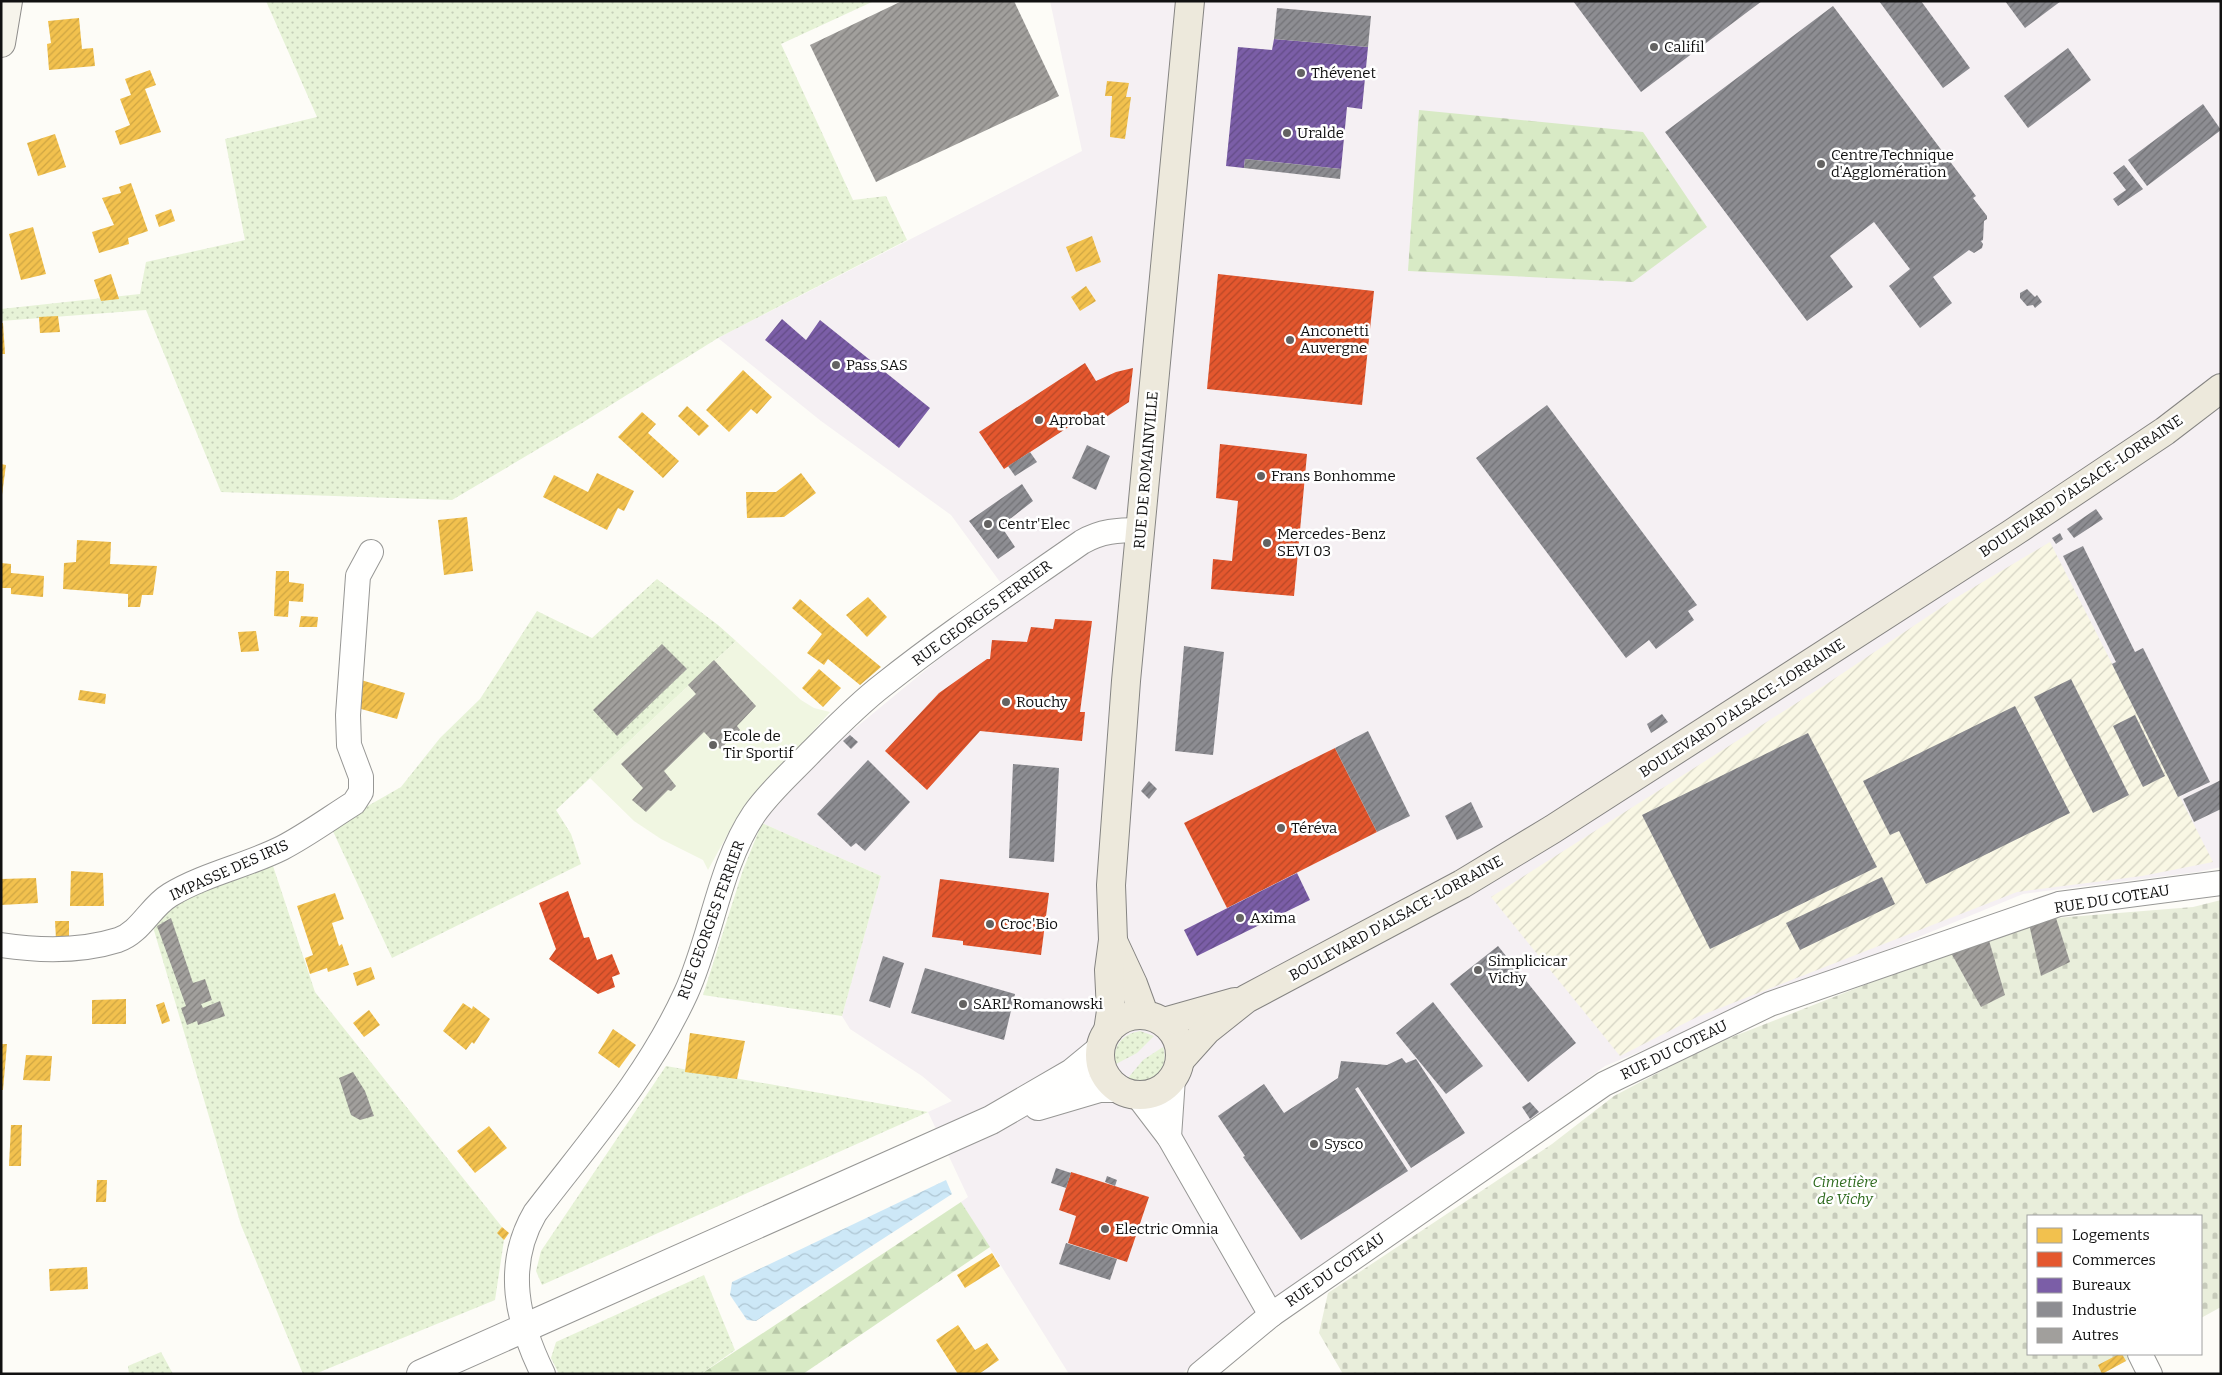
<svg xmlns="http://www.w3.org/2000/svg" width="2222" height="1375" viewBox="0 0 2222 1375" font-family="Bitter,serif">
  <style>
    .industrial { fill: #f5f0f3 }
    .farmland { fill: url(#farmland-furrows) }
    .grass { fill: url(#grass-dots) }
    .forest { fill: url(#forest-firs) }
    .cemetery { fill: url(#cemetery-stones) }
    .pitch { fill: #f0f6e1 }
    .water { fill: url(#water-waves) }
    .homes { fill: url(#homes-hatch) }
    .shops { fill: url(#shops-hatch) }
    .offices { fill: url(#offices-hatch) }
    .industry { fill: url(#industry-hatch) }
    .building { fill: url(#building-hatch) }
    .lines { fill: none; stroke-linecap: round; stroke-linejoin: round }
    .minor-casing { stroke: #979795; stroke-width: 26 }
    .tertiary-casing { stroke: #979795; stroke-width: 30 }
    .secondary-casing { stroke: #8e8d8b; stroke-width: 30 }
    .primary-casing { stroke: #858482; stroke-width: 30 }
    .minor { stroke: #fffffe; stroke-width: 24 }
    .tertiary { stroke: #fffffe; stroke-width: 28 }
    .secondary { stroke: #f6f4eb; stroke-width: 28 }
    .primary { stroke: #ede9dc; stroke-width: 28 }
    .poi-dot { fill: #646362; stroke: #fff; stroke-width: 2 }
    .labels { text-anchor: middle; stroke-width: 5; stroke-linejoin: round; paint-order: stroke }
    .poi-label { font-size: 15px; fill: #111; stroke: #fff; text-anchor: start }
    .street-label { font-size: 15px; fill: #111; stroke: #fff }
    .park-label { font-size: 15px; font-style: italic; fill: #2f6b1f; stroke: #fff }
  </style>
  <defs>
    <pattern id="farmland-furrows" width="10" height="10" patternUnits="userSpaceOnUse" patternTransform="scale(1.25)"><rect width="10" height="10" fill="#f9f7e4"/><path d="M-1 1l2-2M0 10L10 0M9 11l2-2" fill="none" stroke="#d4d3c3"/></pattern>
    <pattern id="grass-dots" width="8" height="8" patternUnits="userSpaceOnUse" patternTransform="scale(1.25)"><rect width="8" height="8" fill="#e7f3d7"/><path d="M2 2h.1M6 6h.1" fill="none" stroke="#c5cfb8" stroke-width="1.8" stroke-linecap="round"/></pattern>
    <pattern id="forest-firs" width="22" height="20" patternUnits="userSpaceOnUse" patternTransform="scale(1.25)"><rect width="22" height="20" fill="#d8eac5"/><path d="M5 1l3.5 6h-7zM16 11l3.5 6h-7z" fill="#b8c8a8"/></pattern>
    <pattern id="cemetery-stones" width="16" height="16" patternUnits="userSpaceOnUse" patternTransform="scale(1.25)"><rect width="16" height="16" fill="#e9eedb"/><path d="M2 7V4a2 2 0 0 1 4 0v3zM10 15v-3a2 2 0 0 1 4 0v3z" fill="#c7cbbb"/></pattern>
    <pattern id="water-waves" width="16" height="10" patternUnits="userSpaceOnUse" patternTransform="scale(1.25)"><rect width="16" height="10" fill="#cde8f7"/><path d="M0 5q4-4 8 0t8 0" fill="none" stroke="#afc6d3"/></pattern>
    <pattern id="homes-hatch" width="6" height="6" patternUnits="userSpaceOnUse" patternTransform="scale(1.25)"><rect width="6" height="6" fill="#f2c14e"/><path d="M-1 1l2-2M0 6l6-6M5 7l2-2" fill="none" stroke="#cea543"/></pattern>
    <pattern id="shops-hatch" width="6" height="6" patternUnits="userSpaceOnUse" patternTransform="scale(1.25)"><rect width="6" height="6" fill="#e4572e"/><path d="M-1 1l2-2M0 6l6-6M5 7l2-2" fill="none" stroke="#b74726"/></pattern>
    <pattern id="offices-hatch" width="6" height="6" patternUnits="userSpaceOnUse" patternTransform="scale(1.25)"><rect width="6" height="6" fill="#7b5ea7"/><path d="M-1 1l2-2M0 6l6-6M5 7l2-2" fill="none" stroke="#634c87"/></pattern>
    <pattern id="industry-hatch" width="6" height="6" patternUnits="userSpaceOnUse" patternTransform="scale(1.25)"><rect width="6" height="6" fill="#8d8d92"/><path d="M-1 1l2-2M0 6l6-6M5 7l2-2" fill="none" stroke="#727276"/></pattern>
    <pattern id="building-hatch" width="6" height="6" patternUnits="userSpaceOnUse" patternTransform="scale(1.25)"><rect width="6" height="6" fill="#a19f9c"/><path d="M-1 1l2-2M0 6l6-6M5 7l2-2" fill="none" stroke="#82807e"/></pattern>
  </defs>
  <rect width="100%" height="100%" fill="#fdfcf7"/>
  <path class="industrial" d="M1050 1H2221V867L2198 872 2023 894 1605 1066 1181 1374H1069L961 1202 968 1197 928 1112 952 1101 922 1076 850 1029 842 1016 881 876 762 823 825 753 945 654 1014 601 951 515 821 421 718 338 1082 151Z"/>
  <path class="farmland" d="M2050 542 2213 862 2142 876 2017 892 1697 1017 1620 1056 1491 897 1825 685 1954 599Z"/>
  <g class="grass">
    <path d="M266 1H874L781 44 853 200 886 196 907 240 718 338 582 423 452 500 221 492 146 310 1 321V309L140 294 146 262 245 240 225 139 317 117Z"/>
    <path d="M657 579 718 625 736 641 556 810 571 834 581 864 392 958 331 827 401 787 440 738 480 699 537 611 592 638Z"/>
    <path d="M762 823 881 876 842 1016 703 995 743 870Z"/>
    <path d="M271 860 315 992 502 1227 498 1233 504 1240 495 1300 315 1374H303L241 1225 153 927 166 904Z"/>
    <path d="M1140 1031 1154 1036 1137 1053 1116 1064C1111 1046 1123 1034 1140 1031Z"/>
    <path d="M1163 1047C1171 1070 1149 1087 1128 1078L1143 1060Z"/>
    <path d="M666 1066 928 1112 542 1285 536 1271 541 1251Z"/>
    <path d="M704 1275 735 1350 701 1374H559L551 1358 556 1342Z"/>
    <path d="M161 1352 173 1374H129L128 1366Z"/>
  </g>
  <g class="forest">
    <path d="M1419 110 1643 132 1707 227 1633 282 1408 271Z"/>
    <path d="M961 1202 990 1247 803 1374H701Z"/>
  </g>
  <path class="cemetery" d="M2221 900V1307L2201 1318V1216H2028V1354H2138L2102 1374H1343L1319 1333 1328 1293 1552 1144 1614 1096 1709 1046 1951 951 2029 924 2056 918 2193 907Z"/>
  <path class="pitch" d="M736 641 801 700 814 708 830 712 736 819 708 870 703 860 661 839 634 821 590 778Z"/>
  <path class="water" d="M946 1180 952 1194 756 1321 747 1320 730 1295 732 1282Z"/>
  <g class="homes">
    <path d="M79 18 82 49 93 48 95 66 49 70 47 44 51 43 48 21Z"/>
    <path d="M150 70 156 85 145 89 161 132 120 145 115 131 130 125 120 99 131 95 125 79Z"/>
    <path d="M1107 81 1129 83 1126 97H1131L1125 139 1110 137 1112 96H1105Z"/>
    <path d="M55 134 66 167 38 176 27 143Z"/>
    <path d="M131 183 148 231 128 238 129 244 99 253 92 232 114 225 102 198 121 193 119 187Z"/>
    <path d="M171 209 175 221 159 227 155 215Z"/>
    <path d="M33 227 46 274 21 280 9 234Z"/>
    <path d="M1092 236 1101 262 1076 272 1066 247Z"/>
    <path d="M111 274 119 299 101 301 94 280Z"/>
    <path d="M1086 286 1096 301 1080 311 1071 297Z"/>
    <path d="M58 316 60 332 40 333 39 317Z"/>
    <path d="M1 323H3L5 354H1Z"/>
    <path d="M743 370 772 397 757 414 751 409 729 432 706 410Z"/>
    <path d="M687 406 709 426 699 436 678 416Z"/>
    <path d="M642 412 656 424 648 433 679 461 663 478 618 437Z"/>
    <path d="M1 464 6 465 2 495H1Z"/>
    <path d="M597 473 634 491 624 511 618 508 607 530 543 497 554 475 588 492Z"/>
    <path d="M801 473 816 493 784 517 747 518 746 492H776Z"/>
    <path d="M467 517 473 571 444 575 438 520Z"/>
    <path d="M77 540 111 542 110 564 157 566 153 595H142L140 607H128V594L63 589 64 563 76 562Z"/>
    <path d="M1 563 11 564V573L44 576 43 597 11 594V588H1Z"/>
    <path d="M276 571H289V582L304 584 303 602 289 601 288 617 274 616Z"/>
    <path d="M868 597 887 617 867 637 846 615Z"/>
    <path d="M800 599 830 625 881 667 860 685 828 659 824 665 807 653 822 634 792 608Z"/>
    <path d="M301 616 318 617 317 627H299Z"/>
    <path d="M256 631 259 651 241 652 238 632Z"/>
    <path d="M819 669 841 688 823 707 802 688Z"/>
    <path d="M361 680 405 693 397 719 354 707Z"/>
    <path d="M80 690 106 694 105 704 78 700Z"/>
    <path d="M71 871 103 873 104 906H70Z"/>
    <path d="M36 878 38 903 1 905V879Z"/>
    <path d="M335 893 344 919 332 923 339 946 342 944 349 965 328 972 327 968 310 974 305 958 313 955 297 906Z"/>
    <path d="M55 921H69V937L56 939Z"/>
    <path d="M371 967 375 979 357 986 353 973Z"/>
    <path d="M126 999V1024H92V1000Z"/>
    <path d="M164 1002 170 1021 162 1024 156 1005Z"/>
    <path d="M463 1003 472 1009 473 1006 490 1019 474 1044 472 1042 466 1050 443 1031Z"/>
    <path d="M369 1010 380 1025 364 1037 353 1023Z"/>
    <path d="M613 1029 636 1045 619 1068 598 1053Z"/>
    <path d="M690 1033 745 1041 737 1079 685 1072Z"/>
    <path d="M1 1044H7L3 1090H1Z"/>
    <path d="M26 1055 52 1056 50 1081 23 1080Z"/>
    <path d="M11 1125H22L21 1166H9Z"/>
    <path d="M489 1126 507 1148 475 1173 457 1151Z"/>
    <path d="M97 1180H107L106 1202H96Z"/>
    <path d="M502 1227 509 1233 504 1240 497 1233Z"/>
    <path d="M992 1253 1000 1266 965 1288 957 1275Z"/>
    <path d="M87 1267 88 1289 50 1291 49 1269Z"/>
    <path d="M958 1325 975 1350 987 1343 999 1360 979 1374H958L936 1340Z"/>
    <path d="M2119 1354H2122L2126 1361 2102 1374 2098 1365Z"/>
  </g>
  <g class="shops">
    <path d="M1218 274 1374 291 1362 405 1207 389Z"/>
    <path d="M1085 363 1096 381 1116 372 1133 368 1129 402 1094 425 1087 415 1004 469 979 432Z"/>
    <path d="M1220 444 1307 454 1294 596 1211 589 1213 559 1232 561 1238 501 1216 498Z"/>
    <path d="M1055 619 1092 621 1080 712H1085L1082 741 980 731 927 790 885 751 939 693 987 659H990L992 640 1027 642 1031 627 1053 629Z"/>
    <path d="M1335 748 1377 832 1227 908 1184 823Z"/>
    <path d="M940 879 1049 893 1041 955 963 945V941L932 937Z"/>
    <path d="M568 891 584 938 589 937 597 960 612 954 620 974 612 977 615 987 598 994 549 959 556 949 539 903Z"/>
    <path d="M1071 1172 1149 1197 1127 1262 1068 1243 1076 1216 1059 1210Z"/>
  </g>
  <g class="offices">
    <path d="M1274 39 1368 47 1362 109 1347 107 1341 169 1245 159 1244 168 1226 166 1238 47 1272 50Z"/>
    <path d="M782 319 806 340 820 320 930 408 899 448 765 340Z"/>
    <path d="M1297 873 1310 900 1197 956 1184 930Z"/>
  </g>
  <g class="industry">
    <path d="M1573 1H1762L1641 92Z"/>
    <path d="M1879 1H1921L1970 68 1943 88Z"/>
    <path d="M2005 1H2061L2025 28Z"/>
    <path d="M1833 6 1976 196 1973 198 1987 216V219L1984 221 1983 240 1981 241 1983 244 1982 248 1974 253 1969 250 1933 277 1952 303 1920 328 1889 286 1910 269 1874 222 1830 256 1853 287 1807 321 1665 132Z"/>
    <path d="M1277 8 1371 16 1368 47 1274 39Z"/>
    <path d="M2068 48 2091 80 2028 128 2004 96Z"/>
    <path d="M2203 104 2221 130 2147 186 2128 160Z"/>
    <path d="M1245 159 1341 169 1340 179 1244 168Z"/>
    <path d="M2124 165 2143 189 2118 206 2113 199 2126 190 2113 173Z"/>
    <path d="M2027 289 2035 297 2037 295 2042 302 2035 308 2033 305 2027 306 2020 298V293Z"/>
    <path d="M1547 405 1697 605 1688 611 1694 620 1656 649 1649 640 1626 658 1476 458Z"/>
    <path d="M1087 445 1110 456 1096 490 1072 478Z"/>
    <path d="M1030 452 1037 462 1015 476 1008 466Z"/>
    <path d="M1022 484 1033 501 1001 526 1015 547 998 559 969 521Z"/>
    <path d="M2096 509 2103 519 2074 538 2067 529Z"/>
    <path d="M2060 533 2063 539 2056 544 2052 538Z"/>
    <path d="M2083 546 2135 652 2143 648 2210 782 2178 797 2112 664 2116 662 2063 556Z"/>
    <path d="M1184 646 1224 652 1213 755 1175 751Z"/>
    <path d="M2071 679 2129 795 2093 813 2034 697Z"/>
    <path d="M2015 706 2070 813 1926 884 1899 831 1890 835 1863 781Z"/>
    <path d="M1662 714 1668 722 1651 733 1647 724Z"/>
    <path d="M2135 715 2165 776 2143 787 2113 726Z"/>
    <path d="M1368 731 1410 816 1377 832 1335 748Z"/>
    <path d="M1808 733 1877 867 1710 949 1642 815Z"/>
    <path d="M850 735 858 742 851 749 843 741Z"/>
    <path d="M868 760 910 802 865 851 856 843 851 847 817 814Z"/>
    <path d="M1013 764 1059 768 1054 862 1009 858Z"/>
    <path d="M2221 780V809L2194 822 2183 799Z"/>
    <path d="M1149 781 1157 789 1149 799 1141 791Z"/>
    <path d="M1471 802 1483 827 1457 840 1445 816Z"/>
    <path d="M1882 877 1895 904 1800 950 1786 923Z"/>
    <path d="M1498 946 1576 1043 1528 1082 1450 984Z"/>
    <path d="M883 956 904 963 890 1008 869 1001Z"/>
    <path d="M925 968 1015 994 1004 1040 911 1013Z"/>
    <path d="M1433 1002 1483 1066 1446 1094 1396 1033Z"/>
    <path d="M1402 1058 1406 1063 1416 1059 1465 1133 1411 1168 1358 1087 1355 1089 1408 1171 1301 1240 1243 1157 1245 1156 1218 1116 1264 1084 1284 1113 1338 1078 1341 1061 1387 1065Z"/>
    <path d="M1530 1102 1539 1112 1530 1119 1522 1107Z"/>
    <path d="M1056 1168 1071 1173 1066 1188 1051 1183Z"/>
    <path d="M1107 1176 1117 1180 1115 1186 1105 1182Z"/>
    <path d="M1066 1243 1117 1259 1110 1280 1059 1264Z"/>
  </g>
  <g class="building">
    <path d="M902 1H1014L1059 96 876 182 810 45Z"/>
    <path d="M662 644 687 669 617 736 593 710Z"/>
    <path d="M714 660 756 706 737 726 740 730 720 749 704 732 664 771 676 786 671 791 668 790 646 812 632 800 643 788 621 764 696 694 688 685Z"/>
    <path d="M171 918 193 983 205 979 212 1000 201 1004 203 1008 220 1001 225 1016 198 1025 197 1021 187 1025 181 1008 186 1006 157 926Z"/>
    <path d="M2056 918 2070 962 2041 976 2029 924Z"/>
    <path d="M1988 937 2005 995 1981 1007 1950 951Z"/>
    <path d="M353 1072 365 1091 374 1116 360 1120 351 1115 339 1078Z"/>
  </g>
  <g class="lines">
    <defs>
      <g id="minor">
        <path d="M1 945C41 951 80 952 118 940 141 932 150 907 170 895 205 874 246 866 282 848 307 835 330 818 354 803L361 792V777L349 745 348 715 358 576 371 552"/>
        <path d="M1137 1095 1169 1137 1271 1315"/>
        <path d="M1169 1137 1173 1078"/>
        <path d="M2140 1354 2150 1374"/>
        <path d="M543 1374C517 1321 504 1266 535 1213 590 1141 648 1076 686 993 712 936 719 866 754 814 770 791 792 772 811 752 834 729 857 705 883 685 947 634 1015 589 1082 542 1101 531 1118 530 1140 530"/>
        <path d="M1200 1374 1271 1315 1604 1084 1770 1004 2059 904 2221 883"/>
      </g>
      <g id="tertiary">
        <path d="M1038 1106 1099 1088H1117"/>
        <path d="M421 1374 991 1120 1072 1073 1100 1050"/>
      </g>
      <path id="secondary" d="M1 43 8 1"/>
      <g id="primary">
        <path d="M1113 941 1133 984 1144 1014"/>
        <circle cx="1140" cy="1055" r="40"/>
        <path d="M1164 1022 1235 1002"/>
        <path d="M1108 1031 1111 1011 1109 970 1113 940 1111 885 1126 681 1190 1"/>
        <path d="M1181 1059 1207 1030 1246 999 1462 884 1553 829 2011 534 2165 431 2221 388"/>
      </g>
    </defs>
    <use href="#minor" class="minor-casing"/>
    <use href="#tertiary" class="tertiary-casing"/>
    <use href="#secondary" class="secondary-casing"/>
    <use href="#primary" class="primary-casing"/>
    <use href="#minor" class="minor"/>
    <use href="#tertiary" class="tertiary"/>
    <use href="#secondary" class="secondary"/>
    <use href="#primary" class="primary"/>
  </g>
  <g class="poi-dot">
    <circle cx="1654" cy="47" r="5"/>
    <circle cx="1301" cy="73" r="5"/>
    <circle cx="1287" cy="133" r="5"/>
    <circle cx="1821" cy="164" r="5"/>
    <circle cx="1290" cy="340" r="5"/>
    <circle cx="836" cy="365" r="5"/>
    <circle cx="1039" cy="420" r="5"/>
    <circle cx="1261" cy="476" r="5"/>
    <circle cx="988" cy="524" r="5"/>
    <circle cx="1267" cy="543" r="5"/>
    <circle cx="1006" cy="702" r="5"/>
    <circle cx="713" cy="745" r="5"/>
    <circle cx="1281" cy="828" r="5"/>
    <circle cx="1240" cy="918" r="5"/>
    <circle cx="990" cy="924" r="5"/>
    <circle cx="1478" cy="970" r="5"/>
    <circle cx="963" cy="1004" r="5"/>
    <circle cx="1314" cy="1144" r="5"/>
    <circle cx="1105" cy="1229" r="5"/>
  </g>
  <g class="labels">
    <g class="poi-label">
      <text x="1664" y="52">Califil</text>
      <text x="1311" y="78">Thévenet</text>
      <text x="1297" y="138">Uralde</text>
      <text x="1831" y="160">Centre Technique<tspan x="1831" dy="17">d'Agglomération</tspan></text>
      <text x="1300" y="336">Anconetti<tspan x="1300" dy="17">Auvergne</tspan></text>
      <text x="846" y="370">Pass SAS</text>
      <text x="1049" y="425">Aprobat</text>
      <text x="1271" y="481">Frans Bonhomme</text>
      <text x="998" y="529">Centr'Elec</text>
      <text x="1277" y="539">Mercedes-Benz<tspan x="1277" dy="17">SEVI 03</tspan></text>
      <text x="1016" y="707">Rouchy</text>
      <text x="723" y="741">Ecole de<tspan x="723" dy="17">Tir Sportif</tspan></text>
      <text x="1291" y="833">Téréva</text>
      <text x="1250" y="923">Axima</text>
      <text x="1000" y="929">Croc'Bio</text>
      <text x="1488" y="966">Simplicicar<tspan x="1488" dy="17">Vichy</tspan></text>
      <text x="973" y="1009">SARL Romanowski</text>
      <text x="1324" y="1149">Sysco</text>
      <text x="1115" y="1234">Electric Omnia</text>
    </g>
    <g class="street-label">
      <text transform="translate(1146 470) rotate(-85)" y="5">RUE DE ROMAINVILLE</text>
      <text transform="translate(2081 486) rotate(-34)" y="5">BOULEVARD D'ALSACE-LORRAINE</text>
      <text transform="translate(982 613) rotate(-36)" y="5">RUE GEORGES FERRIER</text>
      <text transform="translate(1742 708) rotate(-33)" y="5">BOULEVARD D'ALSACE-LORRAINE</text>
      <text transform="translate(229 870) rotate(-24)" y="5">IMPASSE DES IRIS</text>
      <text transform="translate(2112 899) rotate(-9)" y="5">RUE DU COTEAU</text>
      <text transform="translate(1396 918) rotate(-29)" y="5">BOULEVARD D'ALSACE-LORRAINE</text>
      <text transform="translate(711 920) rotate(-70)" y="5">RUE GEORGES FERRIER</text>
      <text transform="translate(1674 1050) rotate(-26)" y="5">RUE DU COTEAU</text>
      <text transform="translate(1335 1270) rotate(-35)" y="5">RUE DU COTEAU</text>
    </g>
    <g class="park-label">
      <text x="1845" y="1187">Cimetière<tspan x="1845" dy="17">de Vichy</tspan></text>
    </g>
  </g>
  <rect width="2222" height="1375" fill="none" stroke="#111111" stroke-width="5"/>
  <rect x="2027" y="1215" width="175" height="140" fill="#ffffff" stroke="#a0a0a0"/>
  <rect x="2037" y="1228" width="25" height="15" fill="#f2c14e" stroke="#a0a0a0"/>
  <text x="2072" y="1240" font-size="15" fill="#111111">Logements</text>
  <rect x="2037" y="1252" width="25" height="15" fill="#e4572e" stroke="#a0a0a0"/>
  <text x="2072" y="1265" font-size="15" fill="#111111">Commerces</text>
  <rect x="2037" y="1278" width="25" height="15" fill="#7b5ea7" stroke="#a0a0a0"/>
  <text x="2072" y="1290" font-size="15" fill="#111111">Bureaux</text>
  <rect x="2037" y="1302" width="25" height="15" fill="#8d8d92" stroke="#a0a0a0"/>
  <text x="2072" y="1315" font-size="15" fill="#111111">Industrie</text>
  <rect x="2037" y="1328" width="25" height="15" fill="#a19f9c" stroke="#a0a0a0"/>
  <text x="2072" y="1340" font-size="15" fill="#111111">Autres</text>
</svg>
